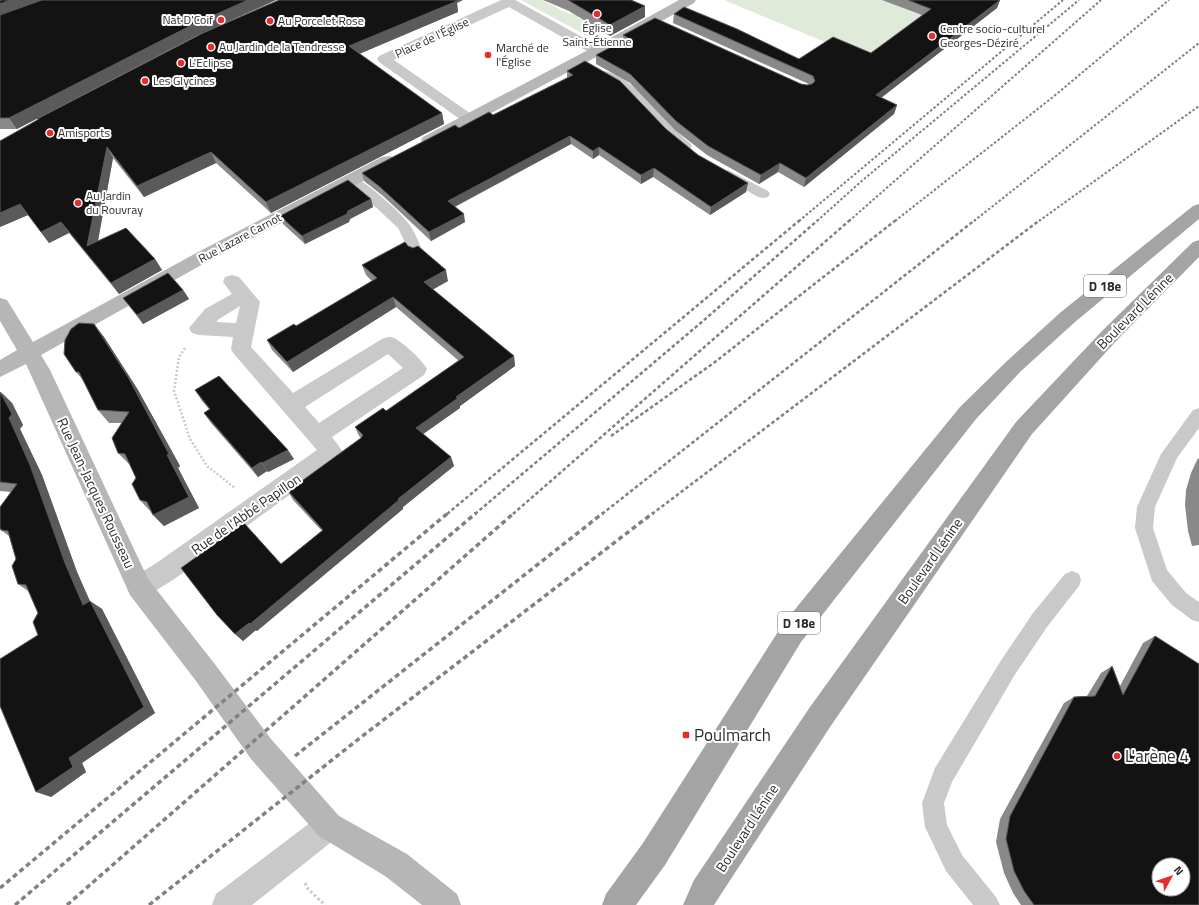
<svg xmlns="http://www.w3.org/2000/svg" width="1199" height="905" viewBox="0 0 1199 905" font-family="'Titillium Web',sans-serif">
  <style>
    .green { fill: #e0ead8 }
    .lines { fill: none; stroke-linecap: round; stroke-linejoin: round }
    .path-far1 { stroke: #c9c9c9; stroke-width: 2.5; stroke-dasharray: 2 2; stroke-linecap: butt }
    .path { stroke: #c9c9c9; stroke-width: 3; stroke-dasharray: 2.5 2.5; stroke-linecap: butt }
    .lane { fill: #c9c9c9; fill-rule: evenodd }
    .street { fill: #c9c9c9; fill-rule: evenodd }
    .secondary { fill: #b6b6b6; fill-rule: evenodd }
    .primary { fill: #a4a4a4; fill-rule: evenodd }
    .rail-far2 { stroke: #818181; stroke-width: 2; stroke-dasharray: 2.5 2; stroke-linecap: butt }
    .rail-far1 { stroke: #818181; stroke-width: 2.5; stroke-dasharray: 3.5 2.5; stroke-linecap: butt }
    .rail { stroke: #818181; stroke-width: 3.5; stroke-dasharray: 5 3.5; stroke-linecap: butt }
    .wall { fill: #898989 }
    .shaded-wall { fill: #5a5a5a }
    .building { fill: #131313; stroke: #5a5a5a; fill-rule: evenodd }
    .poi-dot { fill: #e72c2a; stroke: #fff; stroke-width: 1.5 }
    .labels { text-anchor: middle; stroke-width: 4; stroke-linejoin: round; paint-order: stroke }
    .far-poi-label { font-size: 12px; fill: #2c2c2c; stroke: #fff; text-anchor: start }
    .far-street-label { font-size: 12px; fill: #2c2c2c; stroke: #fff }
    .shield { fill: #fff; stroke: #6b6b6b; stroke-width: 1 }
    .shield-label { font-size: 13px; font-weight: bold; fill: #2c2c2c }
    .street-label { font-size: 14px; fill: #2c2c2c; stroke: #fff }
    .near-poi-label { font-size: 17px; fill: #2c2c2c; stroke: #fff; text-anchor: start }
  </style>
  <rect width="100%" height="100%" fill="#fff"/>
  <g class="green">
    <path d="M521 0H542L569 14 572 13 578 16V18L604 27 601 32 589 37Z"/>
    <path d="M724 0H887L930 14 868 60Z"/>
  </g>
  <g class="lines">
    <path class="path-far1" d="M185 348 179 357 174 391 190 439 207 466 235 488"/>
    <path class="path" d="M305 883 308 889 325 905"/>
    <g class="lane">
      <path d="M605 71C636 78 665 123 690 143L692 146 690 149H682L666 135 623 89 601 76 599 74Z"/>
      <path d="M728 170 768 191 770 194 768 197 763 198 758 197 723 177 722 174 723 171Z"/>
      <path d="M351 176C364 179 401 213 409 224 415 232 419 243 423 252L421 255 416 257 411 255 398 228 367 199 346 183 345 180 346 177Z"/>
      <path d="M1199 408V428L1177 458 1155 507 1153 528 1167 570 1186 593 1199 602V622L1192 620 1172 605 1152 581 1135 528 1137 507 1161 454 1193 410Z"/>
      <path d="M1072 571 1079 574 1081 580 1079 586 1047 627 1014 676 952 782 944 803 947 825 962 855 996 897 1000 905H973L946 871 925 827 922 803 935 768 1000 662 1033 613 1065 574Z"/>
    </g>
    <g class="street">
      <path d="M501 0H515L602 48 604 51 602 54 597 55 592 54 509 7 394 60 474 116 477 119 474 122 469 124 464 122 379 62 377 59 379 56Z"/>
      <path d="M232 275 239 277 260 302 251 347 293 393 382 339C387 337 390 336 394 338 403 342 423 361 427 369L424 375 332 437 343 452 340 458 173 580 148 595 139 598 130 595 127 587 130 579 155 564 317 450 234 354 231 349 233 337 199 335 192 333 189 328 205 309 232 294 223 282 225 277ZM240 306 236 323 216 322 219 319ZM388 354 403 368 319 423 305 407Z"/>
      <path d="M329 811 339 816 344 826 339 836 252 905H212L216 894 319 816Z"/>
    </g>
    <g class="secondary">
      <path d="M679 0H696L694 3 615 47 435 143 429 145 423 143 421 140 423 137 605 41Z"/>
      <path d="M388 156 394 157 396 161 394 165 212 259 41 355 50 370 148 579 214 663 271 739 339 816 407 854 457 894 461 905H422L385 876 319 836 251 759 196 681 130 595 26 364 0 377V360L17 350 0 321V298L7 300 33 342 200 251 382 157Z"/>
    </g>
    <g class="primary">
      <path d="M1199 204V219L1075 322 1021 371 976 419 801 642 665 865 636 905H602L606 894 643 843 783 624 960 407 1007 361 1061 312 1193 206Z"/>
      <path d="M1199 240V257L1117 340 1032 434 830 727 714 905H683L694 880 810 707 1016 422 1103 330 1193 242Z"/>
    </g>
    <g class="rail-far2">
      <path d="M799 221 1063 0"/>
      <path d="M817 221 864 179 1079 0"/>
      <path d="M849 221 1101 0"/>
      <path d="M895 221 1053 97 1169 0"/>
      <path d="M974 221 1199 43"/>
      <path d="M1039 221 1199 106"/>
    </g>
    <g class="rail-far1">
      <path d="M611 436 715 362 896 220"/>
      <path d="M447 514 800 220"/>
      <path d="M475 514 703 321 818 220"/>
      <path d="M513 514 850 220"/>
      <path d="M602 514 975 220"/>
      <path d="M652 514 1040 220"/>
    </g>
    <g class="rail">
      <path d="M295 756 603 513"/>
      <path d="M0 888 448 513"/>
      <path d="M15 905 476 513"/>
      <path d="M67 905 514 513"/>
      <path d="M149 905 356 741 653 513"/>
    </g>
  </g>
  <g class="wall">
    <path d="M0 0H276L196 36 17 129H0Z"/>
    <path d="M543 0H631L645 6V17L610 36 569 11Z"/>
    <path d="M882 0H1000L997 8 881 98 897 105 894 114 804 187 778 172 759 184 707 155 675 130 630 83 596 64V55L623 41V35L801 84 807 85H811L673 23 674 14 799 59 871 53 922 15Z"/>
    <path d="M457 3 458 12 359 54 442 113 444 124 271 213 216 163 144 197 113 158 98 241 155 259 162 270 119 294 69 233 49 243 28 215 0 227V141L38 120 37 119Z"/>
    <path d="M567 71 666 129 698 155 748 183 746 192 710 215 653 177 641 184 599 155 593 159 571 144 455 207 465 222 431 241 383 196 364 181 362 173 459 128 493 115 567 78Z"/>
    <path d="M371 199 373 207 350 219 349 222 305 244 283 224 280 216Z"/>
    <path d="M408 246 448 281 432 289 514 356 515 366 460 406V408L423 434 451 457 454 466 403 507V509L257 631 256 630 243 641 235 634 281 564 322 531 293 500 288 491 361 438 359 436 355 427 386 411 459 361 396 307 293 372 272 350 267 340 296 326 372 281 366 275 362 265Z"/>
    <path d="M183 290 189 299 143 324 123 298Z"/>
    <path d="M94 324 104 337 138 390 180 466 178 468 199 508 164 526 151 512 140 500 136 478 130 465 118 453 121 423H109L98 410 83 380 76 372Z"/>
    <path d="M195 390 294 459 268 472 267 471 258 477 211 423 204 413 209 409 202 401Z"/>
    <path d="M0 392 12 403 23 425 20 429 42 475 77 572 90 601 102 609 155 713 82 763 86 772 51 797 38 635V613L28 591 18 584 16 559 9 536 1 530 11 492 0 491Z"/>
    <path d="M1199 458V545L1192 546 1188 531 1185 505 1186 490 1191 473 1197 460Z"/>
    <path d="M1155 636 1199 905H1021L1013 893 1004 873 996 842 1000 819 1064 703 1074 697 1087 696 1101 673 1112 666 1120 686 1143 643Z"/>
  </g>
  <g class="shaded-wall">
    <path d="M10 0H44L0 17V4Z"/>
    <path d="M248 0H276L196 36 17 129 9 118 192 25Z"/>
    <path d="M448 0H463L457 3 458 12 352 57 349 46Z"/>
    <path d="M1000 0 997 8 873 104 876 95Z"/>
    <path d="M645 6V17L610 36V25Z"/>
    <path d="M897 105 894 114 804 187 806 178Z"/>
    <path d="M442 113 444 124 271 213 266 202Z"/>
    <path d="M570 136 571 144 450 209 448 201Z"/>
    <path d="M107 147 113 158 95 257 87 246Z"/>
    <path d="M599 147V155L593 159V151Z"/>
    <path d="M211 152 216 163 144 197 137 186Z"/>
    <path d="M780 163 778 172 759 184 761 175Z"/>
    <path d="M654 168 653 177 641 184V175Z"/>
    <path d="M748 183 746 192 710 215 711 207Z"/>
    <path d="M371 199 373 207 350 219 349 222 305 244 302 236Z"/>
    <path d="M20 204 28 215 0 227V213Z"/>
    <path d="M464 214 465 222 431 241 429 232Z"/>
    <path d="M61 222 69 233 49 243 41 232Z"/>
    <path d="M155 259 162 270 119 294 111 283Z"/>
    <path d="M446 270 448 281 427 293 424 282Z"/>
    <path d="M183 290 189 299 143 324 137 315Z"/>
    <path d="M393 297 396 307 293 372 287 362Z"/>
    <path d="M94 324 104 337 138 390 180 466 178 468 199 508 164 526 153 515 189 497Z"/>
    <path d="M514 356 515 366 460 406V408L419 437 416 428 456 397Z"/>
    <path d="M1 392 12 403 23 425 20 429 42 475 77 572 95 613 83 605 65 563 9 418Z"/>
    <path d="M288 450 294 459 268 472 262 463Z"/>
    <path d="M451 457 454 466 403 507V509L257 631 256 630 243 641 235 634 398 499Z"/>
    <path d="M261 462 267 471 258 477 252 468Z"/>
    <path d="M90 601 102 609 155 713 82 763 86 772 51 797 36 792 69 758Z"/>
  </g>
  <g class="building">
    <path d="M0 0H10L0 4Z"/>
    <path d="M42 0H248L192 25 9 118H0V15Z"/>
    <path d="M279 0H455L457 1 349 46 442 113 266 202 211 152 137 186 107 147 87 246 126 228 155 259 111 283 61 222 41 232 20 204 0 213V141L39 119H37L203 33Z"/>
    <path d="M568 0H631L645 6 610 25Z"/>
    <path d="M908 0H1000L876 95 897 105 806 178 780 163 761 175 708 146 676 121 630 74 596 55 628 38 623 35 655 18 801 84 807 85 812 84 815 81 813 76 674 14 684 7 737 29 799 59 833 37 871 53 931 9Z"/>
    <path d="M585 61 620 81 666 129 698 155 748 183 711 207 654 168 641 175 599 147 593 151 570 136 448 201 464 214 429 232 380 187 362 173 455 125 459 128 489 112 493 115 573 75 567 71Z"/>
    <path d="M348 180 371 199 348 211 347 214 302 236 280 216Z"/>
    <path d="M405 242 408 246 413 248 418 246 446 270 424 282 514 356 456 397 458 398 416 428 451 457 398 499 399 500 250 624 249 623 235 634 217 615 181 568 244 523 281 564 323 530 288 491 361 438 363 435 355 427 383 408 386 411 464 357 393 297 287 362 267 340 294 324 296 326 377 278 362 265Z"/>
    <path d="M168 273 183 290 137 315 123 298Z"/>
    <path d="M79 323 94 324 128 377 169 454 167 455 189 497 153 515 147 502 140 500 132 484 136 478 125 454 118 453 112 438 129 412 98 410 79 372H76L64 354 65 340 71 329Z"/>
    <path d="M219 376 288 450 262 463 261 462 252 468 204 413 210 409 195 390Z"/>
    <path d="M0 392 12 414 9 418 30 465 65 563 83 605 90 601 144 707 69 758 73 767 36 792 0 706V659L38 635 33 622 38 613 26 585 18 584 12 566 16 559 8 531 1 530 0 528V507L17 484 0 482Z"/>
    <path d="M1155 636 1199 664V905H1034L1024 891 1014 871 1006 839 1010 816 1074 697 1095 696 1112 666 1123 695ZM1159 865H1183V889H1159Z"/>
  </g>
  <g class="poi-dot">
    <circle cx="597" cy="14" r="4"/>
    <circle cx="221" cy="20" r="4"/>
    <circle cx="270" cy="21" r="4"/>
    <circle cx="932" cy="36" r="4"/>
    <circle cx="211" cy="47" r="4"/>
    <circle cx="488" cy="55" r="4"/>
    <circle cx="181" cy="63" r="4"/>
    <circle cx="145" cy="81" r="4"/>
    <circle cx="50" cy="133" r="4"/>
    <circle cx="78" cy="203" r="4"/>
    <rect x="682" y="731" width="8" height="8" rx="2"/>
    <circle cx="1117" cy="756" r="4"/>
  </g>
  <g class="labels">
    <g class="far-poi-label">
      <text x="213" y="24" text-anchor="end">Nat D'Coif</text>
      <text x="278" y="25">Au Porcelet Rose</text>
      <text x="597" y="32" text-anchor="middle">Église<tspan x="597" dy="14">Saint-Étienne</tspan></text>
      <text x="940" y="33">Centre socio-culturel<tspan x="940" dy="14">Georges-Déziré</tspan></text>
      <text x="219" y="51">Au Jardin de la Tendresse</text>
      <text x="496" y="52">Marché de<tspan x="496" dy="14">l'Église</tspan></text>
      <text x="189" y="67">L'Eclipse</text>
      <text x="153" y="85">Les Glycines</text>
      <text x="58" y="137">Amisports</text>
      <text x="86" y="200">Au Jardin<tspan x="86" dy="14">du Rouvray</tspan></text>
    </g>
    <g class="far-street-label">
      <text transform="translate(432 38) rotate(-25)" y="4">Place de l'Église</text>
      <text transform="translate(240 238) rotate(-28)" y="4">Rue Lazare Carnot</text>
    </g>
    <g class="shield">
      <rect x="1084" y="275" width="42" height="22" rx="3"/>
      <rect x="778" y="612" width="42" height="22" rx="3"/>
    </g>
    <g class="shield-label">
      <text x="1105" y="291">D 18e</text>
      <text x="799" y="628">D 18e</text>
    </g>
    <g class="street-label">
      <text transform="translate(1135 311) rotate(-45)" y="5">Boulevard Lénine</text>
      <text transform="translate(96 493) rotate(65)" y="5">Rue Jean-Jacques Rousseau</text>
      <text transform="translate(246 514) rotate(-35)" y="5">Rue de l'Abbé Papillon</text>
      <text transform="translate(930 561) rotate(-55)" y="5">Boulevard Lénine</text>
      <text transform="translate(747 828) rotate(-57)" y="5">Boulevard Lénine</text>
    </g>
    <g class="near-poi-label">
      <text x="694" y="741">Poulmarch</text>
      <text x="1125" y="762">L'arène 4</text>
    </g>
  </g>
  <g transform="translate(1171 877) rotate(50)"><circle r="19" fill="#ffffff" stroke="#ababab"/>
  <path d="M0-3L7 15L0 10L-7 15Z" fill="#e72c2a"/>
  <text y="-6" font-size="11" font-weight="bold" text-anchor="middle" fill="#2c2c2c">N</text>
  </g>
</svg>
